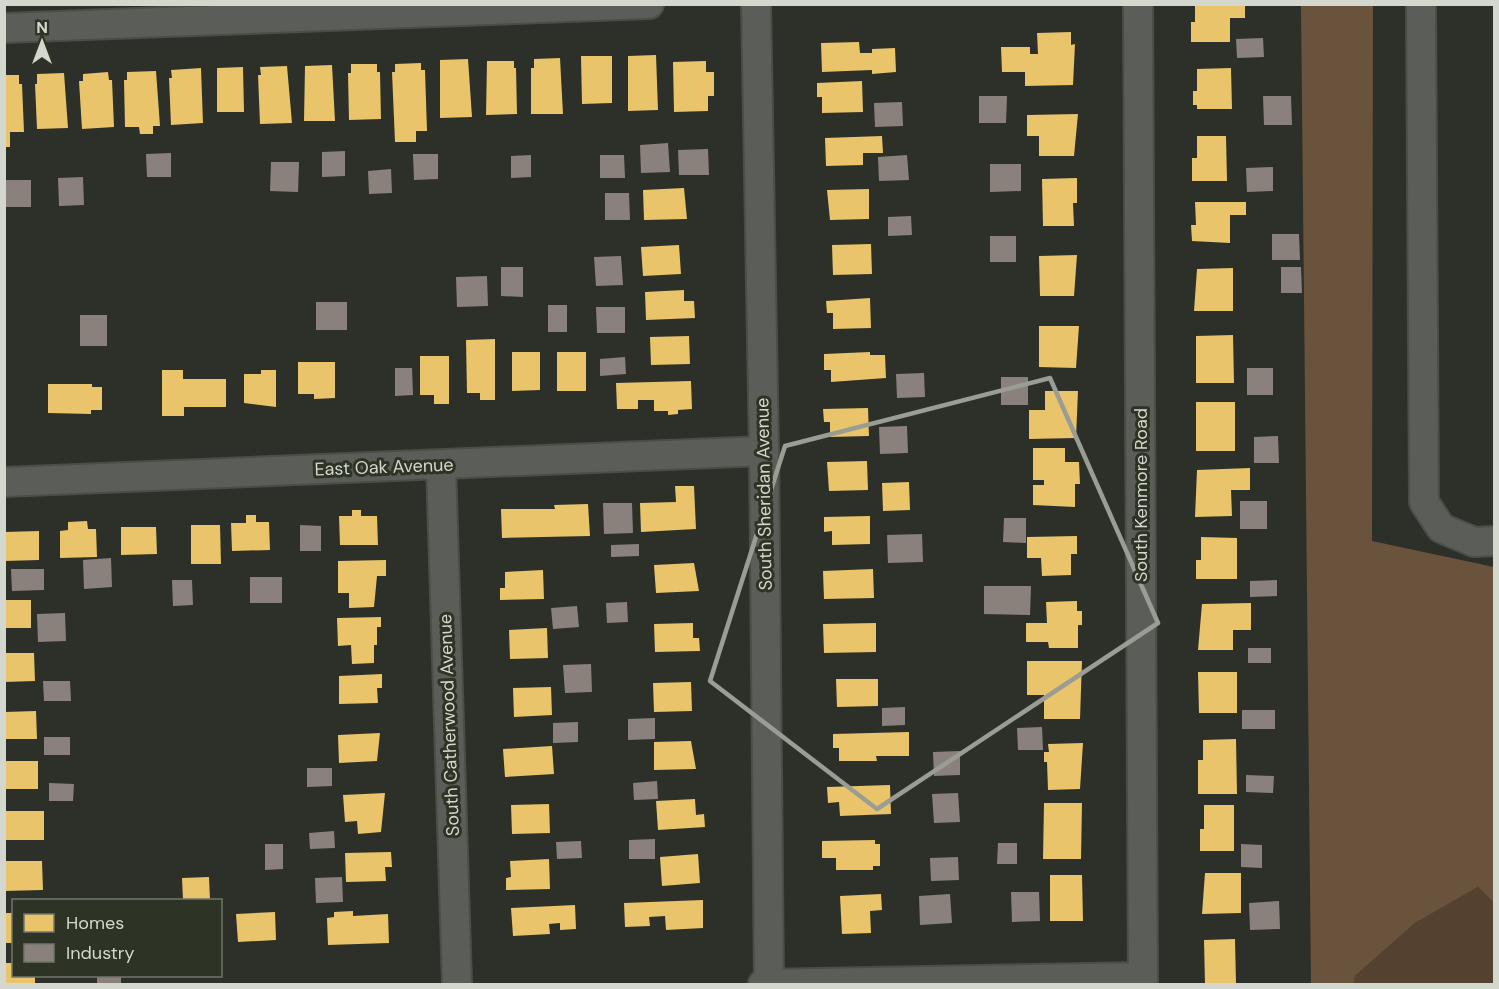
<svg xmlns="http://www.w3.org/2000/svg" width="1499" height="989" viewBox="0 0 1499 989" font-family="'DM Sans',sans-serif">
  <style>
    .green { fill: #55412f }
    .forest { fill: #6a533c }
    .homes { fill: #e9c46a }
    .industry { fill: #8a817c }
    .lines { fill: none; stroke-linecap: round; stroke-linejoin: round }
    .minor-casing { stroke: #4b4d47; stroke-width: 32 }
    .minor { stroke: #5b5d58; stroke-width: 28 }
    .marked { fill: none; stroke: #999d94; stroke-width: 4.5; stroke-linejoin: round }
    .labels { text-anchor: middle; stroke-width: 6; stroke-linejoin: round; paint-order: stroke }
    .street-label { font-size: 18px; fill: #d3d7ce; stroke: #2e3425 }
  </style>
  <rect width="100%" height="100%" fill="#2d3028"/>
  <path class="green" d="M1478 887 1494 903V984H1354L1355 976 1415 923Z"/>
  <path class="forest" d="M1301 5H1373L1372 541 1494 567V903L1478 887 1415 923 1355 976 1354 984H1311Z"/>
  <g class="homes">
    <path d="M1195 4H1245V18H1230V42H1191V22H1195Z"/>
    <path d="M1071 32V45L1075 44 1073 85 1025 86V72H1002L1001 47H1030V54H1038L1037 33Z"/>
    <path d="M859 42 860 53H872V49L895 48 896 72 872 74V70L822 72 821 43Z"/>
    <path d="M656 55 658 110 628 111V56Z"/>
    <path d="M581 56H612V103L582 104Z"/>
    <path d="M560 58 563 114H531V68H534V59Z"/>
    <path d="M468 59 472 117 440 118V60Z"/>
    <path d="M487 61H514V68H516L517 114 486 115Z"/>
    <path d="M706 61V72H714V96H708V111L674 112 673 62Z"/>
    <path d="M421 63V70H425L427 131H416V142H395L392 72H395V64Z"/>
    <path d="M351 64H377V72H380L381 119 349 120 348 73H351Z"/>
    <path d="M332 65 335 121H304L305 66Z"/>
    <path d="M287 66 292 123 260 124 258 75H261L260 67Z"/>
    <path d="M243 67 244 112H217V68Z"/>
    <path d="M201 68 203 123 171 125 169 78H172L171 70Z"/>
    <path d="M1231 68 1232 109H1197V105H1193V91H1197V69Z"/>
    <path d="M156 71 160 126H153V134H140L139 127H125L124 80H127V72Z"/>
    <path d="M108 72 109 80H112L114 127 82 129 79 81H83V74Z"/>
    <path d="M64 73 68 128 37 129 35 84H37V74Z"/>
    <path d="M4 75H19V84H22L24 132H10V147H4Z"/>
    <path d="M862 81 863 112 822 113V97H817V83Z"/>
    <path d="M1078 114 1074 156H1039V136H1027V115Z"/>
    <path d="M882 136 883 153H863V165L826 166 825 138Z"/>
    <path d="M1197 136H1226L1227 181H1192V158H1197Z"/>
    <path d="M1077 178V203H1073L1074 226H1043L1042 179Z"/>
    <path d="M684 188 687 219 644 220 643 190Z"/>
    <path d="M869 189V219L830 220 827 190Z"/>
    <path d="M1195 202H1246V215H1230V243L1192 241 1191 225H1196Z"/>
    <path d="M871 244 872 274 833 275 832 245Z"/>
    <path d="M679 245 681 274 643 276 641 247Z"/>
    <path d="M1077 255 1074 296H1040L1039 256Z"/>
    <path d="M1233 268V311H1194L1197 269Z"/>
    <path d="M684 290V301H694L695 318 646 320 645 292Z"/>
    <path d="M870 298 871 328 833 329V313H827L826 301Z"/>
    <path d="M1039 326H1079L1076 368 1039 367Z"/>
    <path d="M1233 335 1234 383H1196V336Z"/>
    <path d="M689 336 690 364 651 365 650 337Z"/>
    <path d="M495 339V400H480V393H467L466 340Z"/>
    <path d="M512 352H540V390L512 391Z"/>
    <rect x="557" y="352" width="29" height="39"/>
    <path d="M870 352V355H885L886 378 831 382V370H824V354Z"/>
    <path d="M420 356H449V404H434V395H420Z"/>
    <path d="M298 362H335V398L314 399V394H298Z"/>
    <path d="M162 370H183V379H226V407H184V416H162Z"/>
    <path d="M261 370H276V407L244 403V374H261Z"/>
    <path d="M691 381 692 409 678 410V414L668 415V411H654V400H638V409H617L616 383Z"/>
    <path d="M48 384H92V387H102V410H91V414L48 413Z"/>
    <path d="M1045 391H1078L1076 438 1029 439V410H1045Z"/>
    <rect x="1196" y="402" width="39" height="49"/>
    <path d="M868 408 869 436 830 437V422H824L823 409Z"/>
    <path d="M1033 448H1065V462H1079L1080 484H1075V507L1033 505V485H1044V480H1033Z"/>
    <path d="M867 461 868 490 829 491 827 462Z"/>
    <path d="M1250 468V490H1231L1232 516 1195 517 1197 470Z"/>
    <path d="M909 482 910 510 883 511 882 483Z"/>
    <path d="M675 486H694L696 529 641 532 640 503 676 502Z"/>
    <path d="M588 504 590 536 502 538 501 509H555L554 505Z"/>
    <path d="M352 510H361V516H377L378 545H340L339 516H352Z"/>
    <path d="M246 515H256V522H269L270 550 232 551 231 523H246Z"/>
    <path d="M870 516V544L832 545V531L824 532V517Z"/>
    <path d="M87 521 88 529H96L97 557 60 558V531L68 530V522Z"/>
    <path d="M191 525H220L221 564H191Z"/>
    <path d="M121 527H156L157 554 121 555Z"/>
    <path d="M39 531V560L4 561V532Z"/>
    <path d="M1077 536V554H1071V575L1042 576 1041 558H1027V537Z"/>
    <path d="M1201 537 1237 538V579H1196V560H1201Z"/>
    <path d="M386 560V576H377L374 607 349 608V593H338V561Z"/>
    <path d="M694 563 699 591 656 593 654 565Z"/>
    <path d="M873 569 874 598 824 599 823 571Z"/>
    <path d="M543 570 544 599 500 600V588H505V572Z"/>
    <rect x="4" y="600" width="27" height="28"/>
    <path d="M1077 601V611H1082V625H1078V648H1049L1048 642H1026V623H1047L1046 602Z"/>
    <path d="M1251 603V630H1233V650H1198L1202 604Z"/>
    <path d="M381 617V627H377V645H374V663L352 664 351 645 338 646 337 618Z"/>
    <path d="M693 623V638H699L700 651 655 652 654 624Z"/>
    <path d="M876 623V652L824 653 823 624Z"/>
    <path d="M547 628 548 658 510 659 509 630Z"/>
    <path d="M4 653H34L35 681 4 682Z"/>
    <path d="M1027 661H1082L1080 719H1044V695H1027Z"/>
    <path d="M1198 672H1237V713H1199Z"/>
    <path d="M382 674V688H377L378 703 339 704V676Z"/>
    <path d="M836 679H878V706L837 707Z"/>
    <path d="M691 682 692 711 654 712 653 683Z"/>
    <path d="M551 687 552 715 514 717 513 688Z"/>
    <path d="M36 711 37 739H4V712Z"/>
    <path d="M909 732V756H876L877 761H839V748H833V734Z"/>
    <path d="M380 733 377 761 339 763 338 735Z"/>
    <path d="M1236 739 1237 794H1198V760H1203V740Z"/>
    <path d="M691 741 696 769 654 770V742Z"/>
    <path d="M1083 743 1080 789 1048 790 1047 762H1044V752H1049L1048 744Z"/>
    <path d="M552 746 554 774 505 777 503 749Z"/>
    <rect x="4" y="761" width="34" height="28"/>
    <path d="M890 785 891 814 840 816 839 802 828 803 827 787Z"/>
    <path d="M385 793 381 832 358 834 357 821 345 822 343 795Z"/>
    <path d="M695 799 696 815 704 814 705 827 658 830 656 801Z"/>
    <path d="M1044 803H1082L1081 859H1043Z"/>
    <path d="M549 804 550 833 512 834 511 805Z"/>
    <path d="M1204 805H1234V851H1200V829H1204Z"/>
    <path d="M4 811H44V840H6Z"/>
    <path d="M875 840V844H880V866H873V870H836V858H822V841Z"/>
    <path d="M391 852 392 867H385L386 881 346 882 345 853Z"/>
    <path d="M698 854 700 883 662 886 660 857Z"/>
    <path d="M549 859 550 889 506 890V878L511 877 510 861Z"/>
    <path d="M4 861H42L43 890 4 891Z"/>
    <path d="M1205 873H1241V913L1202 914Z"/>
    <path d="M1050 875H1082L1083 921H1050Z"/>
    <path d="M209 877 210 900H183L182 878Z"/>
    <path d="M881 894 882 910 870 911 871 933 842 934 840 896Z"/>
    <path d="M703 900V928L666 930 665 916 649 917 650 926 625 927 624 903Z"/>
    <path d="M575 905 576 929 560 930V923L549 924 550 934 513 936 511 908Z"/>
    <path d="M353 911V916L388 914 389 943 328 945 327 918 334 917V912Z"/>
    <path d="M275 912 276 940 238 942 236 914Z"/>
    <rect x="4" y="913" width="10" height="30"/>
    <path d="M1235 939 1236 984H1205L1204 940Z"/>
    <path d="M5 963H14V976H35V984H5Z"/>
  </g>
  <g class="industry">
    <path d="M1263 38 1264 57 1237 58 1236 39Z"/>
    <path d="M979 96H1007L1006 123H979Z"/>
    <path d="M1263 96H1291L1292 125H1264Z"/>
    <path d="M902 102 903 126 875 127 874 103Z"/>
    <path d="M668 143 670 172 641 173 640 145Z"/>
    <path d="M708 149 709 175H679L678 150Z"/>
    <path d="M345 151V176L322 177V152Z"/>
    <path d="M171 153V177H147L146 154Z"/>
    <path d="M413 154H438V179L414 180Z"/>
    <path d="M531 155V177L511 178V156Z"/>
    <path d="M600 155H624L625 178H600Z"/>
    <path d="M907 155 909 180 879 181 878 157Z"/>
    <path d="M271 162H299L298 192 270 191Z"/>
    <path d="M990 164H1021V191L990 192Z"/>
    <path d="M1273 167V191L1247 192 1246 168Z"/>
    <path d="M391 169 392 193 369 194 368 171Z"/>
    <path d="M83 177 84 205 59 206 58 178Z"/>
    <rect x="4" y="180" width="27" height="27"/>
    <path d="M605 193H629L630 220H605Z"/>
    <path d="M911 216 912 235 888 236V217Z"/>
    <path d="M1272 234H1299L1300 260H1272Z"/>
    <rect x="990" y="236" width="26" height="26"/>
    <path d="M621 256 623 285 596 286 594 257Z"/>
    <path d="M501 267H523V297L501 296Z"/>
    <path d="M1281 267H1301L1302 293H1281Z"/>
    <path d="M487 276 488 306 457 307 456 277Z"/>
    <rect x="316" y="302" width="31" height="28"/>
    <rect x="548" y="305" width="19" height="27"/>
    <path d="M596 307H625V333H597Z"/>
    <rect x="80" y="315" width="27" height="31"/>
    <path d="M625 357 626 374 600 376V359Z"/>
    <path d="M395 368H412L413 395 395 396Z"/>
    <rect x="1247" y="368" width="26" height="27"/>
    <path d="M924 373 925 397 897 398 896 374Z"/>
    <rect x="1001" y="377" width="27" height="28"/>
    <path d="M907 426 908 453 880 454 879 427Z"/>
    <path d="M1278 436 1279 463H1254V437Z"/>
    <rect x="1240" y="501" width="27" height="28"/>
    <path d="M603 503H632L633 533 604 534Z"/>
    <path d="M1004 518H1026V543L1003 542Z"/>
    <path d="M300 525 321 526V551H300Z"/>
    <path d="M922 534 923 562 888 563 887 535Z"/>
    <path d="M639 544V556L611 557V545Z"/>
    <path d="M111 558 112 587 84 589 83 560Z"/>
    <path d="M11 569H44V590L12 591Z"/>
    <rect x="250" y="577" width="32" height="26"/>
    <path d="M172 580H192L193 605 173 606Z"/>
    <path d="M1277 580V596L1250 597V581Z"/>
    <path d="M984 586H1031L1030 615 984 614Z"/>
    <path d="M627 602 628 622 607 623 606 603Z"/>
    <path d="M577 606 579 627 553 629 551 608Z"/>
    <path d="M65 613 66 641 38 642 37 614Z"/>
    <rect x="1248" y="648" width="23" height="15"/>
    <path d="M591 664 592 692 565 693 563 665Z"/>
    <path d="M43 681H70L71 701H44Z"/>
    <path d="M905 707V725L882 726V708Z"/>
    <rect x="1242" y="710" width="33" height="19"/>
    <path d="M655 718V739L628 740V719Z"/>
    <path d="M578 722V742L553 743V723Z"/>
    <path d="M1042 727 1043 750H1018L1017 728Z"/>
    <rect x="44" y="737" width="26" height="18"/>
    <path d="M960 751V775L934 776 933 752Z"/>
    <path d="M307 768H332V786L307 787Z"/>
    <path d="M1246 775 1274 776 1273 793 1246 792Z"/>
    <path d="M657 781 658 799 634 800 633 783Z"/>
    <path d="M49 783 74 784 73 801H49Z"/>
    <path d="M958 793 960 822 934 823 932 794Z"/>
    <path d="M334 831 335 848 310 849 309 833Z"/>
    <path d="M655 839V859H629V840Z"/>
    <path d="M581 841 582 858 557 859 556 842Z"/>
    <path d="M998 843H1017V864H997Z"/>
    <path d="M265 844H283V869L265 870Z"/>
    <path d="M1241 844 1262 845V868L1241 867Z"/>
    <path d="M958 857 959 880 931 881 930 858Z"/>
    <path d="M342 877 343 902 316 903 315 878Z"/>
    <path d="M1011 892H1039L1040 921 1012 922Z"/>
    <path d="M950 894 952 923 920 925 919 896Z"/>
    <path d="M1279 901 1280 929 1250 930 1249 903Z"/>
    <rect x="97" y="976" width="24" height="8"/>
  </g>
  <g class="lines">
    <defs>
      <g id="minor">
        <path d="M756 4 764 451 769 984"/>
        <path d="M1138 4 1143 984"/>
        <path d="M1421 4 1424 502 1441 528 1474 542 1494 541"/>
        <path d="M4 28 649 4"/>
        <path d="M441 465 457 984"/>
        <path d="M4 482 764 451"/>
        <path d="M763 984 1143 977"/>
      </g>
    </defs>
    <use href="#minor" class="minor-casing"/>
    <use href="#minor" class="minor"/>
  </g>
  <path class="marked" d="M1050 378 1158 623 877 809 710 681 785 446Z"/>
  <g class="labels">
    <g class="street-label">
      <text transform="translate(384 467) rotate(-2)" y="6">East Oak Avenue</text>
      <text transform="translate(764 494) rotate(-91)" y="6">South Sheridan Avenue</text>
      <text transform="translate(1141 495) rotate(-90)" y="6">South Kenmore Road</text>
      <text transform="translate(449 725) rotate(-92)" y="6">South Catherwood Avenue</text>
    </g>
  </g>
  <rect width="1499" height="989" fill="none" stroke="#d3d7ce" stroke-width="12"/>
  <rect x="12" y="899" width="210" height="78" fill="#2e3425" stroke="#707569" stroke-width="1.5"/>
  <rect x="24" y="914" width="30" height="18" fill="#e9c46a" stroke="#707569" stroke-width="1.5"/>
  <text x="66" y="929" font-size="18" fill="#d3d7ce">Homes</text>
  <rect x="24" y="944" width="30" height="18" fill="#8a817c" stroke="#707569" stroke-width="1.5"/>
  <text x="66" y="959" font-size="18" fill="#d3d7ce">Industry</text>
  <g transform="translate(42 42)" stroke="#2e3425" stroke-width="4.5" paint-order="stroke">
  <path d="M0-4.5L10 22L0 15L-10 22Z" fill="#d3d7ce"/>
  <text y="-9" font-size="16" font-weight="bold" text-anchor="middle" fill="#d3d7ce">N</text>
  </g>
</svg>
